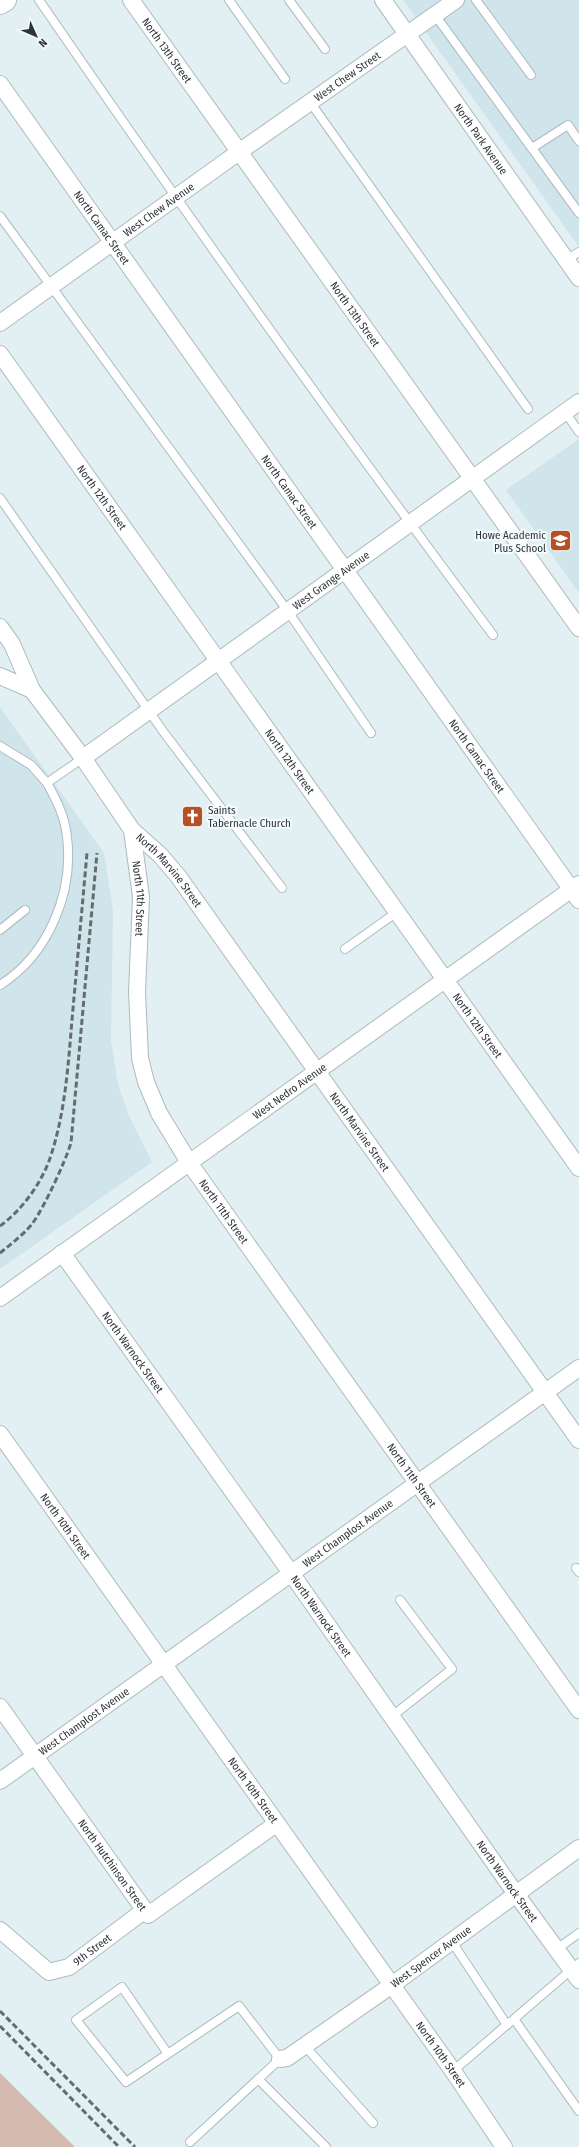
<svg xmlns="http://www.w3.org/2000/svg" width="579" height="2147" viewBox="0 0 579 2147" font-family="'Fira Sans Condensed',sans-serif">
  <style>
    .built { fill: #cfe4eb }
    .green { fill: #d5bab0 }
    .lines { fill: none; stroke-linecap: round; stroke-linejoin: round }
    .lane-casing { stroke: #adbabe; stroke-width: 10 }
    .street-casing { stroke: #adbabe; stroke-width: 18 }
    .secondary-casing { stroke: #adbabe; stroke-width: 24 }
    .lane { stroke: #fff; stroke-width: 8 }
    .street { stroke: #fff; stroke-width: 16 }
    .secondary { stroke: #fff; stroke-width: 22 }
    .rail { stroke: #646c6e; stroke-width: 3; stroke-dasharray: 6 3; stroke-linecap: butt }
    .labels { text-anchor: middle; stroke-width: 4; stroke-linejoin: round; paint-order: stroke }
    .street-label { font-size: 11px; fill: #2f3436; stroke: #f4fcfe }
    .poi-label { font-size: 11px; fill: #2f3436; stroke: #f4fcfe; text-anchor: end }
  </style>
  <rect width="100%" height="100%" fill="#e2f0f4"/>
  <g class="built">
    <path d="M403 0H579V247Z"/>
    <path d="M579 439V593L506 490Z"/>
    <path d="M0 707 104 853 113 910 111 1041 118 1084 128 1114 152 1162 0 1269Z"/>
  </g>
  <path class="green" d="M0 2073 75 2147H0Z"/>
  <g class="lines">
    <defs>
      <g id="lane">
        <path d="M39 0C186 214 337 426 493 635"/>
        <path d="M229 0 285 79"/>
        <path d="M289 0 325 49"/>
        <path d="M476 0 531 75"/>
        <path d="M435 15 579 213"/>
        <path d="M310 102 528 409"/>
        <path d="M532 148 568 125 579 141"/>
        <path d="M0 216 287 610 371 733"/>
        <path d="M566 260 579 252"/>
        <path d="M565 412 579 432"/>
        <path d="M0 498 165 734 282 888"/>
        <path d="M0 746 31 765 47 783"/>
        <path d="M0 930 25 910"/>
        <path d="M345 949 397 912"/>
        <path d="M0 985C48 955 74 893 67 837 65 817 57 801 47 783L83 758"/>
        <path d="M576 1568 579 1572"/>
        <path d="M391 1717 452 1669 400 1600"/>
        <path d="M452 1942 507 2025"/>
        <path d="M557 1949 579 1933"/>
        <path d="M579 1963 514 2019 579 2111"/>
        <path d="M305 2046 373 2123"/>
        <path d="M168 2054 122 1987 76 2020 126 2082 239 2006 280 2059 190 2142"/>
        <path d="M453 2071 510 2022"/>
        <path d="M258 2079 326 2147"/>
      </g>
      <g id="street">
        <path id="s1" d="M131 0 579 628"/>
        <path id="s2" d="M383 0 579 278"/>
        <path id="s3" d="M0 84 579 900"/>
        <path id="s4" d="M0 323 239 152 456 0"/>
        <path id="s5" d="M0 354 579 1168"/>
        <path d="M0 627 12 644 32 690"/>
        <path id="s6" d="M0 676 32 690 83 758 132 830 141 897 137 992 140 1058 146 1082 159 1113 190 1164 579 1710"/>
        <path id="s7" d="M83 758 579 402"/>
        <path id="s8" d="M132 830 160 855 178 876 579 1440"/>
        <path id="s9" d="M62 1253 291 1573 516 1894 579 1980"/>
        <path id="s10" d="M0 1298 579 884"/>
        <path id="s11" d="M0 1434 453 2071 504 2147"/>
        <path id="s12" d="M0 1707 148 1915 276 1824"/>
        <path id="s13" d="M0 1781 579 1368"/>
        <path id="s14" d="M0 1930 49 1972 69 1967 145 1910"/>
        <path id="s15" d="M280 2059 287 2058 392 1985 579 1848"/>
      </g>
      <path id="secondary" d="M0 3 5 0"/>
    </defs>
    <use href="#lane" class="lane-casing"/>
    <use href="#street" class="street-casing"/>
    <use href="#secondary" class="secondary-casing"/>
    <use href="#lane" class="lane"/>
    <use href="#street" class="street"/>
    <use href="#secondary" class="secondary"/>
    <g class="rail">
      <path d="M0 1226C21 1211 40 1185 49 1161 65 1116 68 1067 72 1020 77 964 82 909 87 853"/>
      <path d="M0 1253C11 1244 23 1235 32 1224 44 1208 65 1162 71 1143L97 853"/>
      <path d="M0 2011 135 2147"/>
      <path d="M0 2026 119 2147"/>
    </g>
  </g>
  <defs>
    <symbol id="school-square" viewBox="-11 -11 22 22"><rect x="-9" y="-9" width="18" height="18" rx="4" fill="#b75025" stroke="#f4fcfe"/><path d="M0-5L7-2L0 1L-7-2ZM-4 1L0 2.5L4 1V4Q0 6-4 4Z" fill="#fff"/></symbol>
    <symbol id="church-square" viewBox="-11 -11 22 22"><rect x="-9" y="-9" width="18" height="18" rx="4" fill="#b75025" stroke="#f4fcfe"/><path d="M-1.2-6h2.4v3.5h3.3v2.4h-3.3V6h-2.4V-.1h-3.3v-2.4h3.3Z" fill="#fff"/></symbol>
  </defs>
  <g fill-rule="evenodd">
    <use href="#school-square" x="548" y="528" width="25" height="25"/>
    <use href="#church-square" x="180" y="804" width="25" height="25"/>
  </g>
  <g class="labels">
    <g class="street-label">
      <text dy="4" stroke="none"><textPath href="#s1" startOffset="62">North 13th Street</textPath></text>
      <text dy="4" stroke="none"><textPath href="#s4" startOffset="426">West Chew Street</textPath></text>
      <text dy="4" stroke="none"><textPath href="#s2" startOffset="170">North Park Avenue</textPath></text>
      <text dy="4" stroke="none"><textPath href="#s4" startOffset="195">West Chew Avenue</textPath></text>
      <text dy="4" stroke="none"><textPath href="#s3" startOffset="176">North Camac Street</textPath></text>
      <text dy="4" stroke="none"><textPath href="#s1" startOffset="386">North 13th Street</textPath></text>
      <text dy="4" stroke="none"><textPath href="#s3" startOffset="500">North Camac Street</textPath></text>
      <text dy="4" stroke="none"><textPath href="#s5" startOffset="176">North 12th Street</textPath></text>
      <text dy="4" stroke="none"><textPath href="#s7" startOffset="305">West Grange Avenue</textPath></text>
      <text dy="4" stroke="none"><textPath href="#s3" startOffset="824">North Camac Street</textPath></text>
      <text dy="4" stroke="none"><textPath href="#s5" startOffset="500">North 12th Street</textPath></text>
      <text dy="4" stroke="none"><textPath href="#s8" startOffset="55">North Marvine Street</textPath></text>
      <text dy="4" stroke="none"><textPath href="#s6" startOffset="276">North 11th Street</textPath></text>
      <text dy="4" stroke="none"><textPath href="#s5" startOffset="824">North 12th Street</textPath></text>
      <text dy="4" stroke="none"><textPath href="#s10" startOffset="356">West Nedro Avenue</textPath></text>
      <text dy="4" stroke="none"><textPath href="#s8" startOffset="379">North Marvine Street</textPath></text>
      <text dy="4" stroke="none"><textPath href="#s6" startOffset="612">North 11th Street</textPath></text>
      <text dy="4" stroke="none"><textPath href="#s9" startOffset="122">North Warnock Street</textPath></text>
      <text dy="4" stroke="none"><textPath href="#s6" startOffset="936">North 11th Street</textPath></text>
      <text dy="4" stroke="none"><textPath href="#s11" startOffset="113">North 10th Street</textPath></text>
      <text dy="4" stroke="none"><textPath href="#s13" startOffset="427">West Champlost Avenue</textPath></text>
      <text dy="4" stroke="none"><textPath href="#s9" startOffset="446">North Warnock Street</textPath></text>
      <text dy="4" stroke="none"><textPath href="#s13" startOffset="103">West Champlost Avenue</textPath></text>
      <text dy="4" stroke="none"><textPath href="#s11" startOffset="437">North 10th Street</textPath></text>
      <text dy="4" stroke="none"><textPath href="#s12" startOffset="194">North Hutchinson Street</textPath></text>
      <text dy="4" stroke="none"><textPath href="#s9" startOffset="770">North Warnock Street</textPath></text>
      <text dy="4" stroke="none"><textPath href="#s14" startOffset="114">9th Street</textPath></text>
      <text dy="4" stroke="none"><textPath href="#s15" startOffset="183">West Spencer Avenue</textPath></text>
      <text dy="4" stroke="none"><textPath href="#s11" startOffset="761">North 10th Street</textPath></text>
    </g>
    <g class="poi-label">
      <text x="546" y="539">Howe Academic<tspan x="546" dy="13">Plus School</tspan></text>
      <text x="208" y="814" text-anchor="start">Saints<tspan x="208" dy="13">Tabernacle Church</tspan></text>
    </g>
  </g>
  <g transform="translate(36 36) rotate(135)" stroke="#f4fcfe" stroke-width="3" paint-order="stroke">
  <path d="M0-3L7 15L0 10L-7 15Z" fill="#2f3436"/>
  <text y="-6" font-size="11" font-weight="bold" text-anchor="middle" fill="#2f3436">N</text>
  </g>
</svg>
